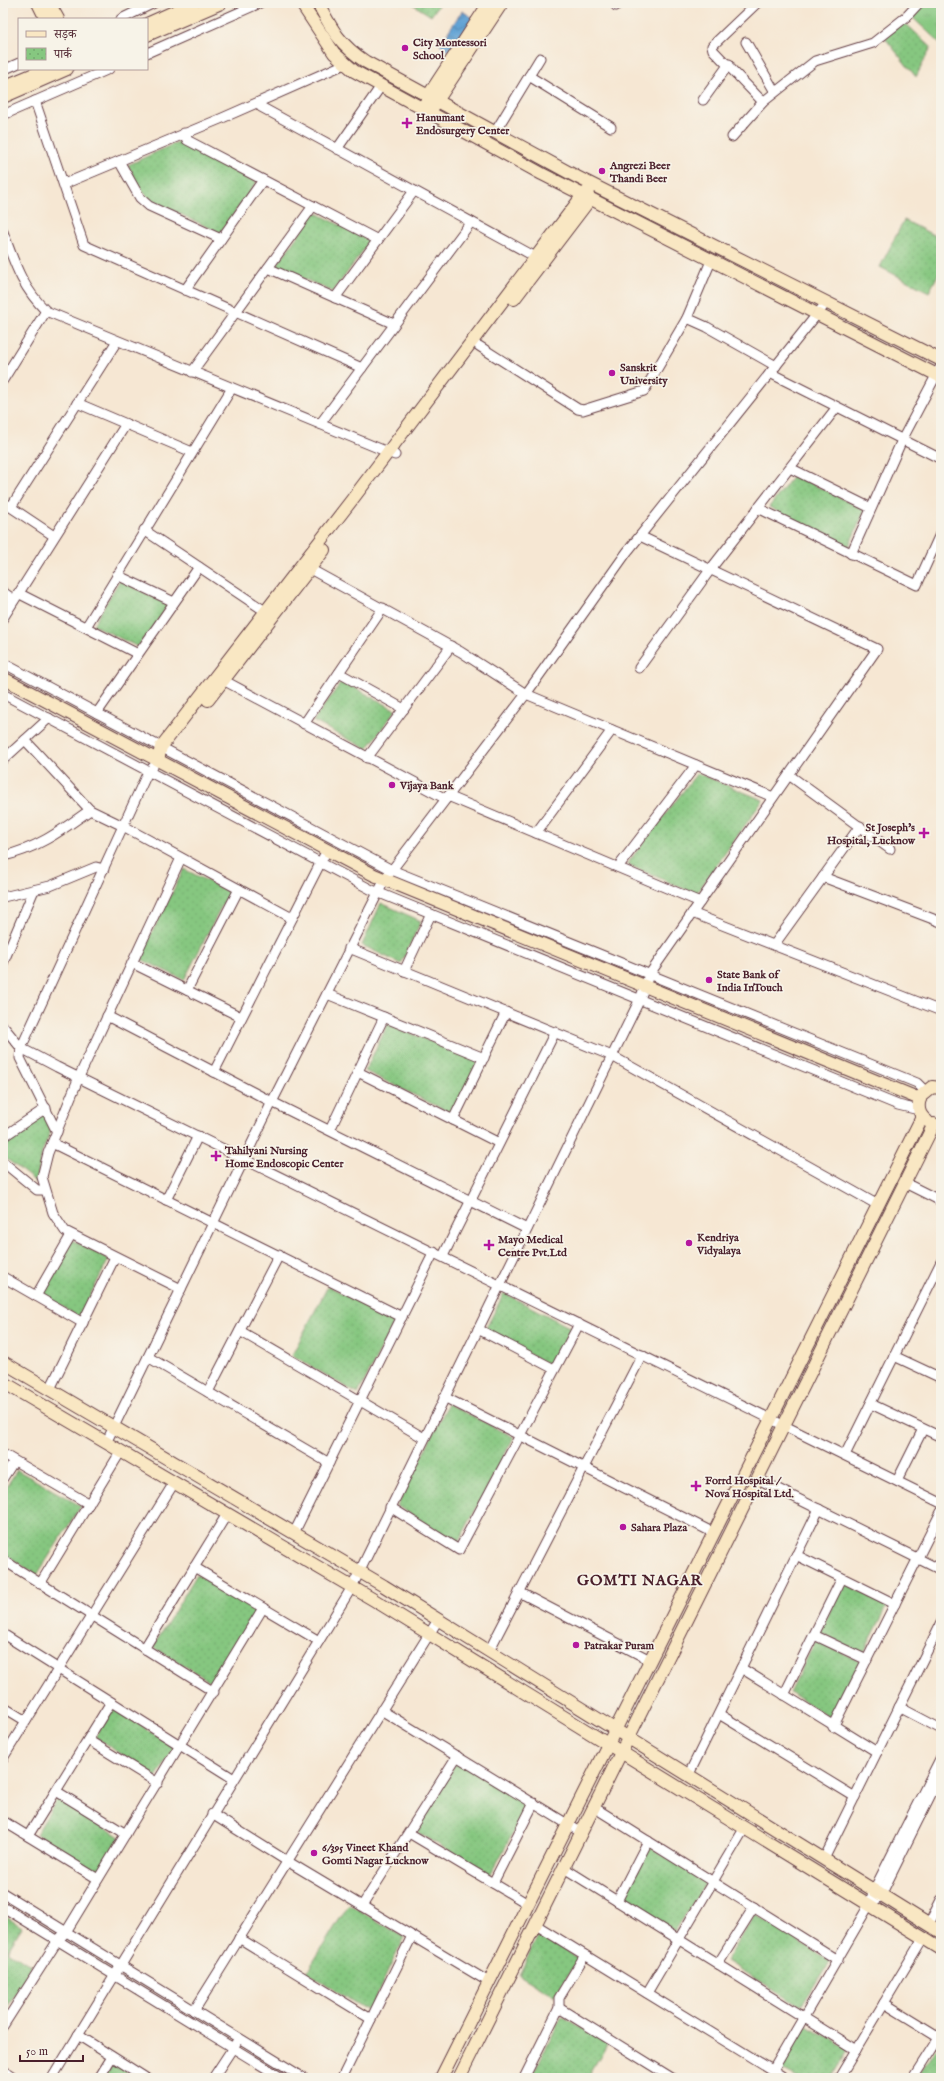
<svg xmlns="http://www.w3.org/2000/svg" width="944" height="2081" viewBox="0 0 944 2081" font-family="'IM FELL English','Noto Serif Devanagari',serif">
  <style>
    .grass { fill: url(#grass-tufts); stroke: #687356 }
    .park { fill: url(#park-dots); stroke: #687356 }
    .water { fill: url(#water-waves); stroke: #556080 }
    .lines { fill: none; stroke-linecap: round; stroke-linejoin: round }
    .street-casing { stroke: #643d44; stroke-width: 11 }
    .secondary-casing { stroke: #643d44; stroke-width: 14 }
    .street { stroke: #fff; stroke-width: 9 }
    .secondary { stroke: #f9e7c3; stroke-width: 12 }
    .poi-dot { fill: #b5179e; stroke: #f7f3e8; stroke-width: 1.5 }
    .labels { text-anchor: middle; stroke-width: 3.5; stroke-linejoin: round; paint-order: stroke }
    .poi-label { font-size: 11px; font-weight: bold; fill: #4a1f2b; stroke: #f7f3e8; text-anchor: start }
    .district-label { font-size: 15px; font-weight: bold; letter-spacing: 1px; fill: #4a1f2b; stroke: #f7f3e8 }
  </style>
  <defs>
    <pattern id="grass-tufts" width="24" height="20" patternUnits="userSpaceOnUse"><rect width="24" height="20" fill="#86c780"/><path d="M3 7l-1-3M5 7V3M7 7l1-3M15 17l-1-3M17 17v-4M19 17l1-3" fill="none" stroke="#75aa6f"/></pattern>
    <pattern id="park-dots" width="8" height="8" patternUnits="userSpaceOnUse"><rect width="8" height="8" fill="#86c780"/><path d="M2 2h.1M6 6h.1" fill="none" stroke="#75aa6f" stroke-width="1.8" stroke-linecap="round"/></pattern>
    <pattern id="water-waves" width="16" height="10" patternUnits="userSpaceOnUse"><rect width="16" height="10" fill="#60a2d4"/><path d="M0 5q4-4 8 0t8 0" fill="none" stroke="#5183ac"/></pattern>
  </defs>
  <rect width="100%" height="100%" fill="#f7f3e8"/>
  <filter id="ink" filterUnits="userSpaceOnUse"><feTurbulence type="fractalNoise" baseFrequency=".025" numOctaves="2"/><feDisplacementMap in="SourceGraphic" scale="8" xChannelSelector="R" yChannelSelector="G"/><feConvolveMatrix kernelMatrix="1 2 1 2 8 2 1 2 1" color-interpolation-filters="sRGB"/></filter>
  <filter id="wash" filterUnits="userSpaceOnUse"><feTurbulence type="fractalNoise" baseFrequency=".012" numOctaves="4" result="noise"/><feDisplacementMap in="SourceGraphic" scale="16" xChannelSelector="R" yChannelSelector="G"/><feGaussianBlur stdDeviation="0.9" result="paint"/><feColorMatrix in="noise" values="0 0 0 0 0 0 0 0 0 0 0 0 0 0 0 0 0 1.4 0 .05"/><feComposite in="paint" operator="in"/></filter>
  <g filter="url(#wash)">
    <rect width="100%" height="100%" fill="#f6e7d3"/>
    <path class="grass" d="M924 3H941V44L912 17Z"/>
    <g class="park">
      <path d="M411 3H440L431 16Z"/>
      <path d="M903 21 931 47 916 77 885 38Z"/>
      <path d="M180 141 257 182 220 233 151 200 140 189 128 165Z"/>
      <path d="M315 212 370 241 333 292 276 266Z"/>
      <path d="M904 220 941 239V269L929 292 880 267Z"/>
      <path d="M794 475 865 510 848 548 769 507Z"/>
      <path d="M120 580 169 605 138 647 93 625Z"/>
      <path d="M342 681 396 710 367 749 313 721Z"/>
      <path d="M697 773 763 800 696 894 627 864Z"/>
      <path d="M184 869 229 892 184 980 139 958Z"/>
      <path d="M381 903 421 921 401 964 362 945Z"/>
      <path d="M388 1024 479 1061 453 1114 365 1071Z"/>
      <path d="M44 1113 51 1130 42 1153 36 1182 3 1156V1141Z"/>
      <path d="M72 1240 109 1259 79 1317 41 1294Z"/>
      <path d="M328 1286 396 1320 358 1394 292 1355Z"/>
      <path d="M504 1293 571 1328 552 1366 484 1332Z"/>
      <path d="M448 1404 514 1437 458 1543 397 1506Z"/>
      <path d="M17 1470 81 1506 37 1575 3 1553V1492Z"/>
      <path d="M197 1574 257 1611 213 1683 153 1647Z"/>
      <path d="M844 1583 888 1605 863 1654 819 1632Z"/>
      <path d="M816 1640 861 1662 832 1720 790 1692Z"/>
      <path d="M113 1708 175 1747 156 1777 95 1737Z"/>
      <path d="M457 1761 528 1805 490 1876 416 1831Z"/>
      <path d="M58 1798 120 1837 98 1873 36 1834Z"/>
      <path d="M649 1846 706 1883 675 1931 622 1899Z"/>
      <path d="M349 1904 404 1937 369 2012 307 1972Z"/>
      <path d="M755 1914 830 1960 801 2007 726 1961Z"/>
      <path d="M3 1915 22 1927 7 1951 32 1966 3 2014Z"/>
      <path d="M539 1934 578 1959 555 1996 519 1975Z"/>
      <path d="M562 2016 608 2043 588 2078H539L533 2074Z"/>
      <path d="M806 2024 849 2049 832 2078H797L779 2068Z"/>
      <path d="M939 2043 941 2044V2078H917Z"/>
      <path d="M113 2063 138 2078H104Z"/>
    </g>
    <path class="water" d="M462 11 475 19 452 54 440 44Z"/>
  </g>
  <g filter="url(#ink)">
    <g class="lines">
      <defs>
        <g id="street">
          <path d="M757 3 712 46 713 50 763 102"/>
          <path d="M616 6 618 3"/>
          <path d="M121 19 154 3"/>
          <path d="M746 42 775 92"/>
          <path d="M147 53 260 3"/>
          <path d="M3 70 19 63"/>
          <path d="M529 76 611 127"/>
          <path d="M703 100 729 64"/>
          <path d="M35 101 84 245 362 368"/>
          <path d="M259 102 261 107 541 260"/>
          <path d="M3 115 109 69"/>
          <path d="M495 132 540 58"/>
          <path d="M184 133 187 140 378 240"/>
          <path d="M732 137 763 102 815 61 873 43 906 17 919 3"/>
          <path d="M337 149 381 86"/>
          <path d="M119 161 140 198 149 206 221 239"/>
          <path d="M64 184 220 119 345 64"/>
          <path d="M3 232C15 264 21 286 46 311L395 455"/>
          <path d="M268 268 394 324"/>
          <path d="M185 290 263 180"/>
          <path d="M335 298 414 191"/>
          <path d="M687 318 707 327 776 366"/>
          <path d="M479 346 578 409 583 410 644 391 687 318 711 261"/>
          <path d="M192 372 313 206"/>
          <path d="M770 373 941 459"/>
          <path d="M3 380 46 311"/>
          <path d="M77 403 192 452"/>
          <path d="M320 424 471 222"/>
          <path d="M790 468 871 508"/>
          <path d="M3 502 54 536"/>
          <path d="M11 507 117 341"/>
          <path d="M758 508 917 585 941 532"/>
          <path d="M144 530 271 615"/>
          <path d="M851 554 902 440 941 366"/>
          <path d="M310 569 461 652 526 694 773 797"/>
          <path d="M117 575 174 602"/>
          <path d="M3 592 14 600"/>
          <path d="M18 593 138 654"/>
          <path d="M3 618 126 424"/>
          <path d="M86 627 232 388"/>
          <path d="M3 663 392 870 917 1083 925 1091"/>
          <path d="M639 668 710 570 837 407"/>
          <path d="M339 673 404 709"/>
          <path d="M223 680 446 799"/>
          <path d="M3 694 372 890 898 1105 919 1110"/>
          <path d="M97 713 199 567"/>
          <path d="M304 724 383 608"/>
          <path d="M25 740 90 810 123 826 292 918"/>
          <path d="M367 758 451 646"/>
          <path d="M3 760 49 718"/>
          <path d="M789 775 890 849"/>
          <path d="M448 796 700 902"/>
          <path d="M536 833 612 730"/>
          <path d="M3 856C37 849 62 830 90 810"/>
          <path d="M618 867 696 765"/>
          <path d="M823 877 941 922"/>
          <path d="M3 897 50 886 96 867 104 869"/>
          <path d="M692 913 941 1011"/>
          <path d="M774 945 860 826"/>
          <path d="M349 948 612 1056 878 1205"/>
          <path d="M3 963 34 890"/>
          <path d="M132 963 241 1017"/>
          <path d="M404 971 431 914"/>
          <path d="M187 990 239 889"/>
          <path d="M327 994 484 1058"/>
          <path d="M107 1016 272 1102 527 1229"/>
          <path d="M3 1026 21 1048 57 1067 941 1503"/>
          <path d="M214 1072 327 850"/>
          <path d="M358 1072 499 1143"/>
          <path d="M453 1120 506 1012"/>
          <path d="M941 1123V1124"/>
          <path d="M330 1130 384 1017"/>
          <path d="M57 1132 20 1058 21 1048 146 776 153 767"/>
          <path d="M3 1137 46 1108"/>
          <path d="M52 1143 402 1317"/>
          <path d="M3 1162 37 1190H45"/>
          <path d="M905 1183 941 1201"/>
          <path d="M166 1200 198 1136"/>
          <path d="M443 1256 555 1032"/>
          <path d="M3 1277 83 1323"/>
          <path d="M181 1289 65 1231 53 1213 42 1177 48 1153 79 1077 181 858"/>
          <path d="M36 1296 71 1235"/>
          <path d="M478 1329 554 1369"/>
          <path d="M240 1331 424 1438"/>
          <path d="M894 1356 941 1378"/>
          <path d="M148 1357 329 1463"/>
          <path d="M50 1389 115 1257"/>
          <path d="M208 1392 279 1255"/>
          <path d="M444 1397 714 1533"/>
          <path d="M871 1404 941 1437"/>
          <path d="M106 1443 272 1102 385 879 526 694 627 552 826 303"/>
          <path d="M3 1454 89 1504"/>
          <path d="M845 1455 941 1262"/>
          <path d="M3 1478 14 1461"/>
          <path d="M758 1479 941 1570"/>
          <path d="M897 1481 923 1429"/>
          <path d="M390 1507 459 1550 579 1324"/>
          <path d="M294 1533 434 1252"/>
          <path d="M796 1555 895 1604"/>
          <path d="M3 1560 214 1692"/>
          <path d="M194 1567 319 1641"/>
          <path d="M40 1584 121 1451"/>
          <path d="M519 1592 650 1660"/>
          <path d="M3 1634 234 1779"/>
          <path d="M814 1635 867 1660"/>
          <path d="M144 1649 227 1514"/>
          <path d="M489 1651 642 1355"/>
          <path d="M741 1668 877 1752"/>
          <path d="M784 1695 842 1578"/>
          <path d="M3 1707 26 1721"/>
          <path d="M899 1707 941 1729"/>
          <path d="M381 1710 582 1833"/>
          <path d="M719 1714 855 1797"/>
          <path d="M833 1727 941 1512"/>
          <path d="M88 1740 158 1783"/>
          <path d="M3 1758 174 1483"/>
          <path d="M689 1774 819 1509"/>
          <path d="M56 1791 126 1834"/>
          <path d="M595 1808 838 1960"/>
          <path d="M212 1814 287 1861 489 1982"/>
          <path d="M3 1821 98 1879"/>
          <path d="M409 1833 528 1904"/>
          <path d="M28 1836 111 1702"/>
          <path d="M824 1859 941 1623"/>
          <path d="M564 1868 856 2050"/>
          <path d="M493 1883 534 1803"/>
          <path d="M3 1893 304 2078"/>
          <path d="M877 1899 881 1895 941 1774"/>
          <path d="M617 1901 648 1841"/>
          <path d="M362 1906 457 1756"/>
          <path d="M3 1907 282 2078"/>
          <path d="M929 1924 941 1900"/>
          <path d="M536 1925 785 2078"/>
          <path d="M239 1938 371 2019"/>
          <path d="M718 1964 754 1907"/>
          <path d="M647 1993 744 1829"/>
          <path d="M884 2003 941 2038"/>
          <path d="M559 2008 672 2078"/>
          <path d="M194 2011 438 1620"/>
          <path d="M3 2026 58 1940 66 1932 263 1608"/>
          <path d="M78 2035 146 2078"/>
          <path d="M3 2070 15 2078"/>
          <path d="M773 2070 869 1905 874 1890 941 1757"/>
          <path d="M52 2078 352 1587 640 999 649 975 877 649 640 536"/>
          <path d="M99 2078 112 2057"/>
          <path d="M213 2078 236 2043"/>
          <path d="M342 2078 412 1936"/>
          <path d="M524 2078 559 2008V1998L585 1955"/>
          <path d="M839 2078 923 1938"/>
          <path d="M913 2078 939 2037"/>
        </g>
        <g id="secondary">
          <path d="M38 3 46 19"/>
          <path d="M49 3 58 19"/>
          <path d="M301 3 334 53 354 71 542 174 941 377"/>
          <path d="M318 3C332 30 340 45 366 62L577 177 941 360"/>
          <path d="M147 24 194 3"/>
          <path d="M147 35 221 3"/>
          <path d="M3 87 46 69"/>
          <path d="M3 97 67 69"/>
          <path d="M428 103V96L489 3"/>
          <path d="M433 107 502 3"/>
          <path d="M514 299 590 199"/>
          <path d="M3 678 374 875 920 1099"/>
          <path d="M208 700 324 550"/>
          <path d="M158 760 161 747 351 501 583 195 588 191"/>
          <path d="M927 1121C918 1114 917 1106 921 1096L932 1087 941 1088"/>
          <path d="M3 1362 384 1586 941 1932"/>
          <path d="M3 1382 374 1600 941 1949"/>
          <path d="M441 2078 922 1117"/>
          <path d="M459 2078 934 1124"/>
        </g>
      </defs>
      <use href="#street" class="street-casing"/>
      <use href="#secondary" class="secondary-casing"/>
      <use href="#street" class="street"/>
      <use href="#secondary" class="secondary"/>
    </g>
  </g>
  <g class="poi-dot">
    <circle cx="405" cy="48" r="4"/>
    <path d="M405 117h4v4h4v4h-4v4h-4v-4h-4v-4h4z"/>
    <circle cx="602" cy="171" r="4"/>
    <circle cx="612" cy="373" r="4"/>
    <circle cx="392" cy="785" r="4"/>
    <path d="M922 827h4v4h4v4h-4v4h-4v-4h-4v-4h4z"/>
    <circle cx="709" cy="980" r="4"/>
    <path d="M214 1150h4v4h4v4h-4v4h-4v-4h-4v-4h4z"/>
    <circle cx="689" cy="1243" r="4"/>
    <path d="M487 1239h4v4h4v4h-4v4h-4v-4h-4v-4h4z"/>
    <path d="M694 1480h4v4h4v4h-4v4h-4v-4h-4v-4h4z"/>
    <circle cx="623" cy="1527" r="4"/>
    <circle cx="576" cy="1645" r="4"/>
    <circle cx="314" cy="1853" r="4"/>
  </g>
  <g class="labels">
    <g class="poi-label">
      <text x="413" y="46">City Montessori<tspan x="413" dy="13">School</tspan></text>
      <text x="416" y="121">Hanumant<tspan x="416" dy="13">Endosurgery Center</tspan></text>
      <text x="610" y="169">Angrezi Beer<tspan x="610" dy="13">Thandi Beer</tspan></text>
      <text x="620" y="371">Sanskrit<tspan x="620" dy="13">University</tspan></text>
      <text x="400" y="789">Vijaya Bank</text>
      <text x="915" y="831" text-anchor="end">St Joseph's<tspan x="915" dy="13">Hospital, Lucknow</tspan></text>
      <text x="717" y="978">State Bank of<tspan x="717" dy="13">India InTouch</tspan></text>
      <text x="225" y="1154">Tahilyani Nursing<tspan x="225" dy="13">Home Endoscopic Center</tspan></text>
      <text x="697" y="1241">Kendriya<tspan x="697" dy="13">Vidyalaya</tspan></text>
      <text x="498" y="1243">Mayo Medical<tspan x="498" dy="13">Centre Pvt.Ltd</tspan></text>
      <text x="705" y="1484">Forrd Hospital /<tspan x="705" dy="13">Nova Hospital Ltd.</tspan></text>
      <text x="631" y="1531">Sahara Plaza</text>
      <text x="584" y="1649">Patrakar Puram</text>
      <text x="322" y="1851">6/395 Vineet Khand<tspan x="322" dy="13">Gomti Nagar Lucknow</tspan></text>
    </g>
    <g class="district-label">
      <text x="640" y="1585">GOMTI NAGAR</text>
    </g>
  </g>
  <rect width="944" height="2081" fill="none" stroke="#f7f3e8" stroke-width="16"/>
  <rect x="18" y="18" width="130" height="52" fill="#f7f3e8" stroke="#b29e9c"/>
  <rect x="26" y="31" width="20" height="6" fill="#f9e7c3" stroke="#b29e9c"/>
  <text x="54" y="38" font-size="12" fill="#4a1f2b">सड़क</text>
  <rect x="26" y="48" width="20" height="12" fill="url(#park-dots)" stroke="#b29e9c"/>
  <text x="54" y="58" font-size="12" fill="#4a1f2b">पार्क</text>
  <path d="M20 2055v6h63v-6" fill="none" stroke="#4a1f2b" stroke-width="2"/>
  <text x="26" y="2055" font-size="12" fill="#4a1f2b" stroke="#f7f3e8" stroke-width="3" paint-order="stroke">50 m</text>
</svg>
